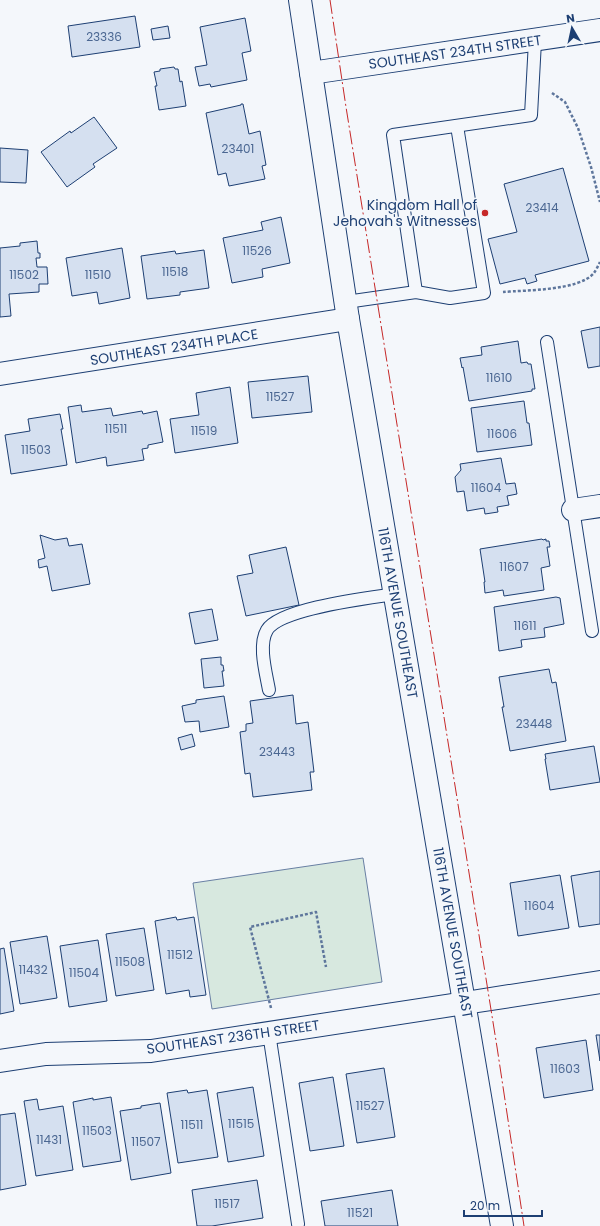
<svg xmlns="http://www.w3.org/2000/svg" width="600" height="1226" viewBox="0 0 600 1226" font-family="Poppins,sans-serif">
  <style>
    .green { fill: #d7e8df; stroke: #687fa3 }
    .building { fill: #d5e0f0; stroke: #1d3f73 }
    .lines { fill: none; stroke-linecap: round; stroke-linejoin: round }
    .lane-casing { stroke: #1d3f73; stroke-width: 14 }
    .street-casing { stroke: #1d3f73; stroke-width: 24 }
    .secondary-casing { stroke: #1d3f73; stroke-width: 24 }
    .path { stroke: #5e769c; stroke-width: 2.5; stroke-dasharray: 3 2; stroke-linecap: butt }
    .lane { stroke: #f4f7fb; stroke-width: 12 }
    .street { stroke: #f4f7fb; stroke-width: 22 }
    .secondary { stroke: #f4f7fb; stroke-width: 22 }
    .power { stroke: #c62828; stroke-width: 1; stroke-dasharray: 14 3 2 3; stroke-linecap: butt }
    .poi-dot { fill: #c62828; stroke: #f4f7fb; stroke-width: 1.5 }
    .labels { text-anchor: middle; stroke-width: 3; stroke-linejoin: round; paint-order: stroke }
    .number-label { font-size: 12px; fill: #4b6792 }
    .street-label { font-size: 14px; fill: #1d3f73; stroke: #f4f7fb }
    .poi-label { font-size: 14px; fill: #1d3f73; stroke: #f4f7fb; text-anchor: end }
  </style>
  <rect width="100%" height="100%" fill="#f4f7fb"/>
  <path class="green" d="M363 858 382 982 212 1009 193 883Z"/>
  <g class="building">
    <path d="M135 16 140 47 72 57 68 26Z"/>
    <path d="M245 18 251 51 242 53 247 80 211 87 210 84 199 86 195 67 207 65 200 27Z"/>
    <path d="M168 26 170 38 153 40 151 29Z"/>
    <path d="M174 67 175 69H178L180 82 182 81 186 106 159 110 155 86H157L154 72 160 71V69Z"/>
    <path d="M241 104H243L249 134 260 131 266 165 262 166 265 179 229 186 226 173 218 175 206 113 241 105Z"/>
    <path d="M94 117 117 148 93 164 95 167 67 187 41 152 70 131 71 133Z"/>
    <path d="M0 148 28 150 26 183 0 182Z"/>
    <path d="M563 168 589 261 535 275 537 281 527 284 525 278 500 284 488 239 517 232 504 184Z"/>
    <path d="M281 217 290 263 262 269 263 277 232 283 223 238 263 230 261 222Z"/>
    <path d="M37 241 38 253H40V258H36L37 267H47L48 284H39V292L9 294 11 316 0 317V248L20 246V243Z"/>
    <path d="M122 248 130 298 99 304 97 292 72 296 66 258Z"/>
    <path d="M204 250 209 288 180 292V295L147 299 141 256 175 251 176 254Z"/>
    <path d="M600 327V366L588 368 581 331Z"/>
    <path d="M518 341 521 363 527 362 528 364H531L535 389H532V391L469 401 463 367 462 368 460 358 482 355 481 347Z"/>
    <path d="M308 376 312 412 252 418 248 382Z"/>
    <path d="M230 387 238 443 175 453 170 419 199 415 196 393Z"/>
    <path d="M524 401 527 423H529L532 445 477 452 471 408Z"/>
    <path d="M81 405 82 412 111 408 113 416 142 411 143 414 157 411 163 442 148 445V448L142 449 144 460 107 466 106 457 76 463 68 407Z"/>
    <path d="M60 414 63 429H61L67 465 11 474 5 435 30 431 28 419Z"/>
    <path d="M501 458 506 484 515 483 517 494 507 496 509 505 497 507 498 512 485 514 484 508 467 511 464 491 457 492 455 477 461 470 460 464Z"/>
    <path d="M40 535 55 540 67 538 69 546 82 544 90 584 52 591 47 566 39 568 38 560 45 558Z"/>
    <path d="M542 539 543 540 546 539V541H549L550 547H547L550 566 541 568 544 590 504 596 503 590 485 593 484 582H485L480 549Z"/>
    <path d="M286 547 299 605 246 616 237 576 253 573 249 555Z"/>
    <path d="M556 597 560 598 564 624 544 628 545 637 521 640 522 647 499 651 494 607Z"/>
    <path d="M212 609 218 640 195 644 189 613Z"/>
    <path d="M221 657V665H223L224 671H222L224 686 204 688 201 659Z"/>
    <path d="M549 669 552 683 556 682 566 741 510 751 502 707H504L499 677Z"/>
    <path d="M293 695 296 724 308 722 314 772H310L312 790 253 797 250 773 245 774 240 732 246 731V724L253 723 250 701Z"/>
    <path d="M224 696 229 727 200 732 199 721 185 722 182 706 196 703V700Z"/>
    <path d="M192 734 195 746 181 750 178 738Z"/>
    <path d="M594 746 600 782 550 790 545 759H546L545 754Z"/>
    <path d="M600 871V924L579 927 571 876Z"/>
    <path d="M560 875 569 928 518 936 510 883Z"/>
    <path d="M176 917 177 920 194 917 206 995 190 997 189 990 166 994 155 921Z"/>
    <path d="M144 928 154 990 116 996 106 934Z"/>
    <path d="M47 936 57 998 20 1004 10 942Z"/>
    <path d="M98 940 107 1001 69 1007 60 946Z"/>
    <path d="M4 948 14 1011 0 1014V949Z"/>
    <path d="M596 1035H600V1061Z"/>
    <path d="M586 1040 593 1090 544 1098 536 1048Z"/>
    <path d="M384 1068 395 1137 357 1143 346 1074Z"/>
    <path d="M333 1077 344 1146 310 1151 299 1083Z"/>
    <path d="M253 1087 264 1156 228 1162 217 1093Z"/>
    <path d="M187 1090 188 1093 207 1090 218 1157 178 1163 167 1093Z"/>
    <path d="M111 1097 121 1161 83 1167 73 1102 93 1098V1100Z"/>
    <path d="M37 1099 39 1110 63 1106 73 1170 36 1176 24 1101Z"/>
    <path d="M160 1103 171 1173 131 1180 120 1111 141 1108V1106Z"/>
    <path d="M15 1113 26 1185 0 1190V1115Z"/>
    <path d="M257 1180 263 1218 212 1226H197L192 1190Z"/>
    <path d="M392 1190 398 1226H325L321 1201Z"/>
  </g>
  <g class="lines">
    <defs>
      <g id="lane">
        <path d="M416 292 450 298 484 293 457 126"/>
        <path d="M346 302 416 292 393 135 531 115 535 41"/>
        <path d="M547 342 592 631"/>
        <path d="M269 690C266 673 258 645 267 630 280 608 369 598 395 594"/>
        <path d="M269 1033 298 1224"/>
      </g>
      <g id="street">
        <path d="M0 374 348 319"/>
        <path d="M573 510 600 506"/>
        <path d="M0 1061 46 1054 151 1051 465 1003 600 982"/>
      </g>
      <g id="secondary">
        <path d="M300 0 348 319 502 1226"/>
        <path d="M311 73 600 30"/>
      </g>
    </defs>
    <use href="#lane" class="lane-casing"/>
    <use href="#street" class="street-casing"/>
    <use href="#secondary" class="secondary-casing"/>
    <g class="path">
      <path d="M552 93 565 102 578 128 591 167 600 202"/>
      <path d="M503 292C525 290 579 291 594 273 596 270 598 266 600 262"/>
      <path d="M271 1008 250 927 316 912 326 967"/>
    </g>
    <use href="#lane" class="lane"/>
    <use href="#street" class="street"/>
    <use href="#secondary" class="secondary"/>
    <path class="power" d="M330 0 346 107 497 1047 524 1226"/>
  </g>
  <circle class="poi-dot" cx="485" cy="213" r="4"/>
  <g class="labels">
    <g class="number-label">
      <text x="104" y="41">23336</text>
      <text x="238" y="153">23401</text>
      <text x="542" y="212">23414</text>
      <text x="257" y="255">11526</text>
      <text x="175" y="276">11518</text>
      <text x="24" y="279">11502</text>
      <text x="98" y="279">11510</text>
      <text x="499" y="382">11610</text>
      <text x="280" y="401">11527</text>
      <text x="116" y="433">11511</text>
      <text x="204" y="435">11519</text>
      <text x="502" y="438">11606</text>
      <text x="36" y="454">11503</text>
      <text x="486" y="492">11604</text>
      <text x="514" y="571">11607</text>
      <text x="525" y="630">11611</text>
      <text x="534" y="728">23448</text>
      <text x="277" y="756">23443</text>
      <text x="539" y="910">11604</text>
      <text x="180" y="959">11512</text>
      <text x="130" y="966">11508</text>
      <text x="33" y="974">11432</text>
      <text x="84" y="977">11504</text>
      <text x="565" y="1073">11603</text>
      <text x="370" y="1110">11527</text>
      <text x="241" y="1128">11515</text>
      <text x="192" y="1129">11511</text>
      <text x="97" y="1135">11503</text>
      <text x="49" y="1144">11431</text>
      <text x="146" y="1146">11507</text>
      <text x="227" y="1208">11517</text>
      <text x="360" y="1217">11521</text>
    </g>
    <g class="street-label">
      <text transform="translate(455 52) rotate(-8)" y="5">SOUTHEAST 234TH STREET</text>
      <text transform="translate(174 347) rotate(-9)" y="5">SOUTHEAST 234TH PLACE</text>
      <text transform="translate(398 613) rotate(80)" y="5">116TH AVENUE SOUTHEAST</text>
      <text transform="translate(453 933) rotate(80)" y="5">116TH AVENUE SOUTHEAST</text>
      <text transform="translate(233 1037) rotate(-8)" y="5">SOUTHEAST 236TH STREET</text>
    </g>
    <g class="poi-label">
      <text x="477" y="210">Kingdom Hall of<tspan x="477" dy="16">Jehovah's Witnesses</tspan></text>
    </g>
  </g>
  <g transform="translate(572 28) rotate(351)" stroke="#f4f7fb" stroke-width="3" paint-order="stroke">
  <path d="M0-3L7 15L0 10L-7 15Z" fill="#1d3f73"/>
  <text y="-6" font-size="11" font-weight="bold" text-anchor="middle" fill="#1d3f73">N</text>
  </g>
  <path d="M464 1210v6h78v-6" fill="none" stroke="#1d3f73" stroke-width="2"/>
  <text x="470" y="1210" font-size="12" fill="#1d3f73" stroke="#f4f7fb" stroke-width="3" paint-order="stroke">20 m</text>
</svg>
